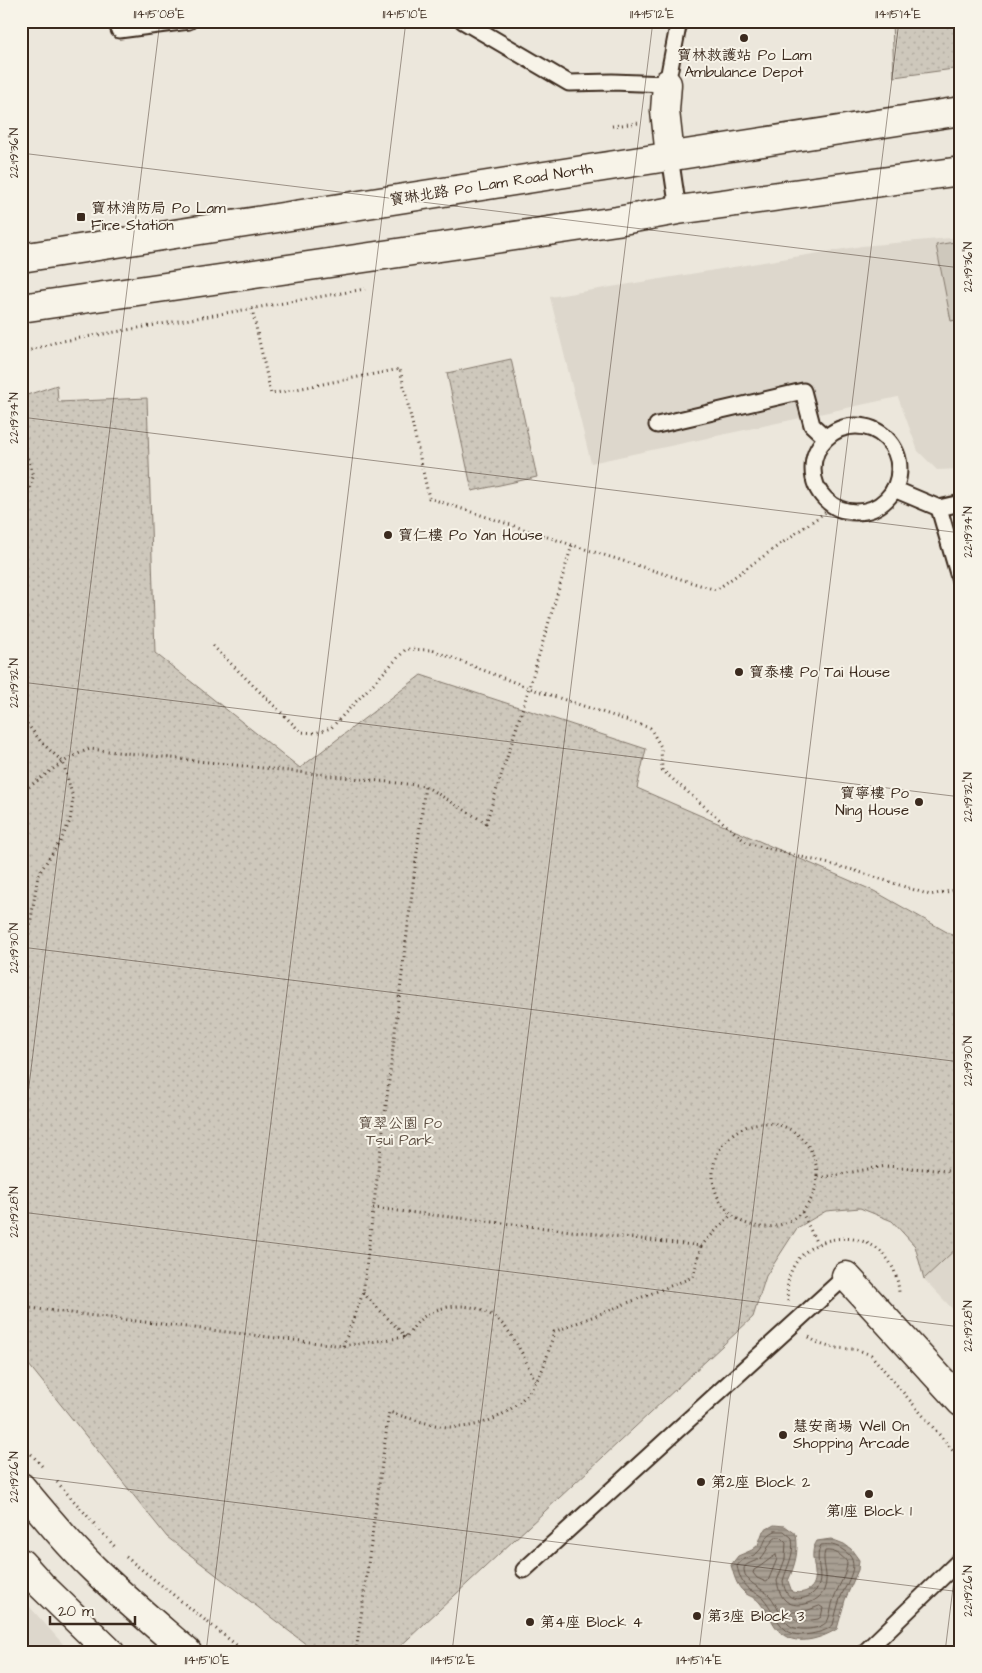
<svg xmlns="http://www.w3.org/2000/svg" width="982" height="1673" viewBox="0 0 982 1673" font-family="'Architects Daughter','LXGW WenKai TC',sans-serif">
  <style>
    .built { fill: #ddd7cc }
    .grass { fill: #cec8bc; stroke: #84796d }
    .park { fill: url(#park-dots); stroke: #84796d }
    .water { fill: url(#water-rules); stroke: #7c7064 }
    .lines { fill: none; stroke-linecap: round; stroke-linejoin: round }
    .shore { stroke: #67594d; stroke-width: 1 }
    .service-casing { stroke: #3b2a1e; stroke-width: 19 }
    .minor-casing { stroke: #3b2a1e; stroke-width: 31 }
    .secondary-casing { stroke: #3b2a1e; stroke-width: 31 }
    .primary-casing { stroke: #3b2a1e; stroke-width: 31 }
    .path { stroke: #3b2a1e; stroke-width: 3; stroke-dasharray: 1 4; stroke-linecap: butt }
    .service { stroke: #f7f3e8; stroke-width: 15 }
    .minor { stroke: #f7f3e8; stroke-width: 28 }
    .secondary { stroke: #f7f3e8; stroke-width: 28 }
    .primary { stroke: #f7f3e8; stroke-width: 28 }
    .ticks { fill: none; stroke: #3b2a1e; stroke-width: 1; stroke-opacity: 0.45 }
    .poi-dot { fill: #3b2a1e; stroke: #f7f3e8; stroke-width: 2 }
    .labels { text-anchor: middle; stroke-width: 4; stroke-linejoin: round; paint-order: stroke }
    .poi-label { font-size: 15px; fill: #3b2a1e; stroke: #f7f3e8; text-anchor: start }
    .street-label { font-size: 15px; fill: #3b2a1e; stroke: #f7f3e8 }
    .park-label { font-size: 15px; fill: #605246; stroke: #f7f3e8 }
    .neatline { fill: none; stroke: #3b2a1e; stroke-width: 2 }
    .ticks-label { font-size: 12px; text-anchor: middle; fill: #3b2a1e }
  </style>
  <defs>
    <pattern id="park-dots" width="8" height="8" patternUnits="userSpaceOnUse" patternTransform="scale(1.25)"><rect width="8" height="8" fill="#cec8bc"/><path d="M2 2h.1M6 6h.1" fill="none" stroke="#b2aca1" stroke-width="1.8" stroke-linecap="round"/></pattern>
    <pattern id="water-rules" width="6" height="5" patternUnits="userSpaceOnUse" patternTransform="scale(1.25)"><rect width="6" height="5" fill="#a89f93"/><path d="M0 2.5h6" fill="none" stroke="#8a8277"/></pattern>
  </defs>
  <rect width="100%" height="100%" fill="#ece7dc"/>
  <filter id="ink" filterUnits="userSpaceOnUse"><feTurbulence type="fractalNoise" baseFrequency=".02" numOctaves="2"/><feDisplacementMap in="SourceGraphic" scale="10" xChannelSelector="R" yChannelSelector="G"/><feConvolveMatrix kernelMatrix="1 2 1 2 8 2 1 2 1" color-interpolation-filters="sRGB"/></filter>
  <g filter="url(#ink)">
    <g class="built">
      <path d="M961 237V469L937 470 918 451 898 397 591 463 550 297 862 246Z"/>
      <path d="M961 1244V1318L924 1279Z"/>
      <path d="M21 1597 62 1643 70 1652H21Z"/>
    </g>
    <path class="grass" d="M961 241V319L951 321 936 245Z"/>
    <g class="park">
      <path d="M892 21H961V68L894 77Z"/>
      <path d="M511 359 537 477 472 491 447 373Z"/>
      <path d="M57 385 58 402 147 398 155 653 300 768 421 675 646 749 637 788 874 891 961 940V1244L924 1279 915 1246 892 1221 860 1208 826 1211 797 1228 766 1276 753 1317 394 1652H316L167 1537 29 1365 21 1353V397Z"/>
    </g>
    <path class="water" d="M774 1525 785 1526 796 1534C799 1552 795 1565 788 1581L792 1592C806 1595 817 1588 815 1573 815 1566 812 1559 813 1552 813 1549 815 1544 817 1541L831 1539 844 1544 851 1549 859 1560 858 1570 845 1600 837 1629C817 1641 789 1648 775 1626 770 1618 766 1610 760 1603 756 1597 749 1597 744 1592 736 1585 734 1575 731 1565L738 1556 752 1550 758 1545 763 1531Z"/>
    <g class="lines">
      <g class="shore">
        <path d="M775 1531H784L792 1538C795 1555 787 1566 783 1581 784 1587 786 1596 793 1598 799 1600 807 1598 812 1594 829 1581 812 1562 821 1545 830 1544 836 1545 843 1550 864 1562 846 1583 840 1599 837 1607 835 1617 833 1625 826 1631 820 1632 811 1634 780 1640 779 1617 763 1598 759 1594 755 1593 750 1590 742 1585 739 1575 737 1566 743 1557 749 1559 757 1553 767 1544 762 1537 775 1531Z"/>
        <path d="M777 1537H781L786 1542 785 1559 777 1581C778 1587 780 1595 784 1599 794 1611 819 1603 824 1590 830 1575 821 1563 825 1551 834 1550 842 1555 847 1562 847 1575 838 1586 834 1598 831 1605 831 1614 828 1620 823 1630 797 1632 789 1625 781 1618 777 1605 770 1596 762 1588 745 1583 744 1570 743 1563 756 1562 761 1558 768 1551 769 1541 777 1537Z"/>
        <path d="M776 1555 777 1559 768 1581 766 1582 757 1578 753 1573 754 1570C762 1566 770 1558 776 1555Z"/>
        <path d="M820 1606 823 1608 821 1617 818 1619 799 1622 790 1615 792 1612H803Z"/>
      </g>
      <defs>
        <g id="service">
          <path d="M117 21 119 30 189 21"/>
          <path d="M463 21 569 83 612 82 667 84 679 21"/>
          <path d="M670 156 678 210"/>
          <path d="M657 425 803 391 812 425 826 438"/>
          <circle cx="856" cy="469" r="43"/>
          <path d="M894 489 939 508 961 503"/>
          <path d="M939 508 961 584"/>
          <path d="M524 1570 846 1276"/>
          <path d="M865 1652 961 1559"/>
        </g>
        <g id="minor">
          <path d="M667 84 665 111 670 156"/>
          <path d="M846 1276 961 1402"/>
        </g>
        <g id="secondary">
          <path d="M21 258 961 111"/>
          <path d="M21 308 617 221 678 210 961 171"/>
        </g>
        <g id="primary">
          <path d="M21 1487C45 1516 69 1545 95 1570 125 1599 156 1625 187 1652"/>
          <path d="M21 1563 41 1585 110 1652"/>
        </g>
      </defs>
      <use href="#service" class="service-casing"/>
      <use href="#minor" class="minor-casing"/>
      <use href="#secondary" class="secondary-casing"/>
      <use href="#primary" class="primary-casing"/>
      <g class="path">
        <path d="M612 126 639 123"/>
        <path d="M252 309 271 394 400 369 429 498 572 545 716 590 834 506"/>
        <path d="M21 353 57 342 365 289"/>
        <path d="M21 451 29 460 33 477 21 515"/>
        <path d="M213 646 301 732 315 733 331 728 406 649 432 650 529 688 650 728 661 747 662 770 747 843 853 870 930 895 961 889"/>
        <path d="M21 716 42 743 63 762 73 798 70 821 61 840 38 875 25 957 21 1001"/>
        <path d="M21 793C43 777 64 758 90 749L425 786 486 823 529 688 572 545"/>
        <circle cx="765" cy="1175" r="52"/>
        <path d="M21 1159C28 1174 28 1185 21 1199"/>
        <path d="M818 1178 886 1166 961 1172"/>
        <path d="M373 1208 701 1246 731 1215"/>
        <path d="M802 1212 817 1244"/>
        <path d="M363 1293 406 1337"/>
        <path d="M788 1301C777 1228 893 1211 899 1292"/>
        <path d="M21 1307 343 1346 406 1337C411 1332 415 1324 421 1319 443 1301 480 1301 501 1323 517 1338 526 1363 536 1382"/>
        <path d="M809 1337C823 1348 835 1348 852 1349 858 1349 865 1353 871 1355L961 1460"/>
        <path d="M343 1346 363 1293 425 786"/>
        <path d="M21 1443 42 1466"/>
        <path d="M57 1482 116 1548"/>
        <path d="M126 1557 245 1652"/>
        <path d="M356 1652 389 1412C406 1417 423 1423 440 1426 478 1432 516 1414 536 1382 545 1368 549 1349 554 1332L693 1277 701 1246"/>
      </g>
      <use href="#service" class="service"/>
      <use href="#minor" class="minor"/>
      <use href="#secondary" class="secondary"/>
      <use href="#primary" class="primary"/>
    </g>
  </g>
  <path class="ticks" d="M21 153 961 268M21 417 961 533M21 682 961 797M21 947 961 1062M21 1151 160 21M21 1212 961 1327M21 1476 961 1592M206 1652 406 21M452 1652 653 21M699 1652 899 21M945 1652 961 1523"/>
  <g class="poi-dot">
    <circle cx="744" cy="38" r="5"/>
    <rect x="76" y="212" width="10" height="10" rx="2.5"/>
    <circle cx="388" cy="535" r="5"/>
    <circle cx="739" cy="672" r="5"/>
    <circle cx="919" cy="802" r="5"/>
    <circle cx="783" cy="1435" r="5"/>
    <circle cx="701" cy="1482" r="5"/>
    <circle cx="869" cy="1494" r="5"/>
    <circle cx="697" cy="1616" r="5"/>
    <circle cx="530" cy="1622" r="5"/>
  </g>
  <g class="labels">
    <g class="poi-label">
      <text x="744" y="60" text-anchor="middle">寶林救護站 Po Lam<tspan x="744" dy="17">Ambulance Depot</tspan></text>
      <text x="91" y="213">寶林消防局 Po Lam<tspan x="91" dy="17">Fire Station</tspan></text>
      <text x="398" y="540">寶仁樓 Po Yan House</text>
      <text x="749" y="677">寶泰樓 Po Tai House</text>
      <text x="909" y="798" text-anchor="end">寶寧樓 Po<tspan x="909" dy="17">Ning House</tspan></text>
      <text x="793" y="1431">慧安商場 Well On<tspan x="793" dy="17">Shopping Arcade</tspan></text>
      <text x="711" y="1487">第2座 Block 2</text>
      <text x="869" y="1516" text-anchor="middle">第1座 Block 1</text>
      <text x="707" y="1621">第3座 Block 3</text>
      <text x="540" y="1627">第4座 Block 4</text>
    </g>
    <g class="street-label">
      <text transform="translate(491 184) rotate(-9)" y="5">寶琳北路 Po Lam Road North</text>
    </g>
    <g class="park-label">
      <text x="400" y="1128">寶翠公園 Po<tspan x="400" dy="17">Tsui Park</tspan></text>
    </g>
  </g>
  <rect width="982" height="1673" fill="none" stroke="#f7f3e8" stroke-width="55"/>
  <path d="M50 1616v8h85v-8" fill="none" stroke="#3b2a1e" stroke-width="2.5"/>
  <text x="58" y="1616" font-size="15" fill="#3b2a1e" stroke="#f7f3e8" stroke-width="4" paint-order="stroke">20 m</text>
  <rect x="28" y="28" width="926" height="1618" class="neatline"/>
  <g class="ticks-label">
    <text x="159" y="18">114°15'08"E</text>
    <text x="405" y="18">114°15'10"E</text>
    <text x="652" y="18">114°15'12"E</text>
    <text x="898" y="18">114°15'14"E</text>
    <text transform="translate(14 153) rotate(-90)" y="4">22°19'36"N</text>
    <text transform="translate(968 267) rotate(-90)" y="4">22°19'36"N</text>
    <text transform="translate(14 418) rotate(-90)" y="4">22°19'34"N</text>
    <text transform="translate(968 532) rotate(-90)" y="4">22°19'34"N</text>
    <text transform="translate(14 683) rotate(-90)" y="4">22°19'32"N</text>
    <text transform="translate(968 797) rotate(-90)" y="4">22°19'32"N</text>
    <text transform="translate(14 948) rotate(-90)" y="4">22°19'30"N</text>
    <text transform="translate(968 1061) rotate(-90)" y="4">22°19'30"N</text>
    <text transform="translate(14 1212) rotate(-90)" y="4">22°19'28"N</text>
    <text transform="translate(968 1326) rotate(-90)" y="4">22°19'28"N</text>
    <text transform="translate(14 1477) rotate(-90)" y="4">22°19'26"N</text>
    <text transform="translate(968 1591) rotate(-90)" y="4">22°19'26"N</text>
    <text x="207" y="1664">114°15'10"E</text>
    <text x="453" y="1664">114°15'12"E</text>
    <text x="699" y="1664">114°15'14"E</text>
  </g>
</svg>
